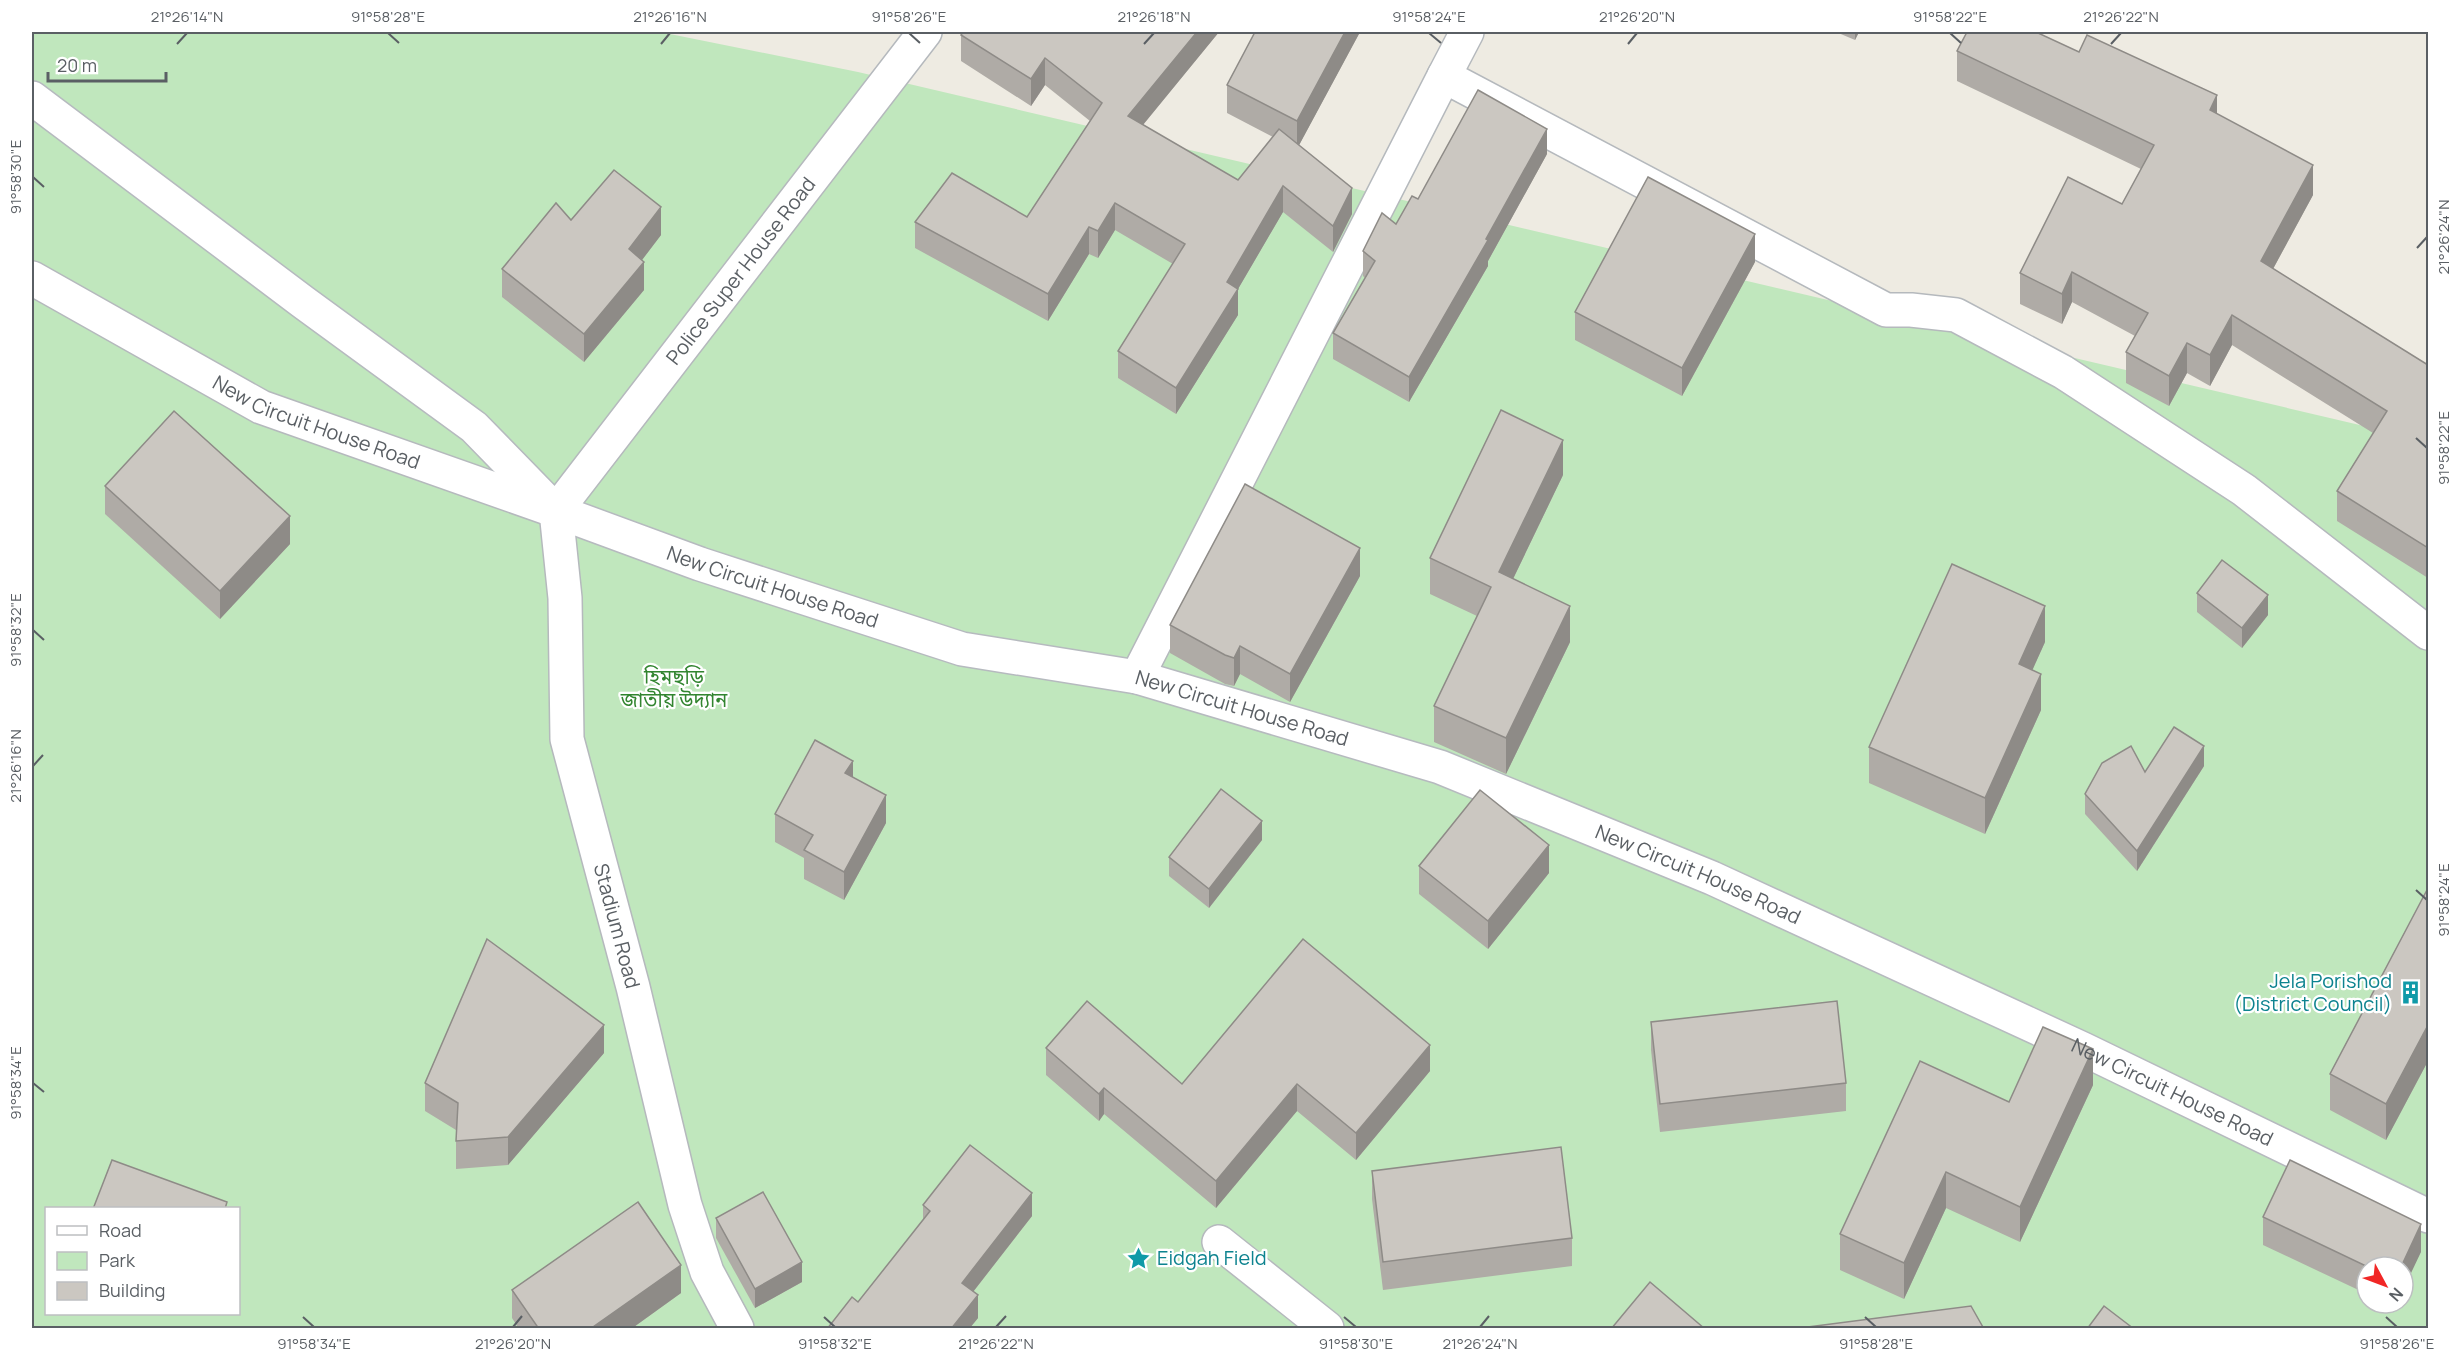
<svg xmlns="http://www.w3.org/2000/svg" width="2460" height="1360" viewBox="0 0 2460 1360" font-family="Manrope,'Noto Sans Bengali',sans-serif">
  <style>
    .green { fill: #c0e7bd; fill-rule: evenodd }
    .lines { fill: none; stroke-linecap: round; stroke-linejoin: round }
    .street-casing { stroke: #b5b9bd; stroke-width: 36 }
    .secondary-casing { stroke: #b6babf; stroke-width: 36 }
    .street { stroke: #fff; stroke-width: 33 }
    .secondary { stroke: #fff; stroke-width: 33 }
    .wall { fill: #afaba6 }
    .shaded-wall { fill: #8e8b87 }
    .building { fill: #cbc7c1; stroke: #8e8b87; stroke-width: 1.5 }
    .ticks { fill: none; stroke: #5a5f64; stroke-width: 2 }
    .labels { text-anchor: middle; stroke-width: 4.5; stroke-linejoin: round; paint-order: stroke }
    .street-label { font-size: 20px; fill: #5a5f64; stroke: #fff }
    .park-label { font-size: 20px; fill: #328530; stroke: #fff }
    .culture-label { font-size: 20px; fill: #0d838f; stroke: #fff; text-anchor: end }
    .neatline { fill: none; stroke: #5a5f64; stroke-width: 2 }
    .ticks-label { font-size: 15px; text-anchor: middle; fill: #5a5f64 }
  </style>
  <rect width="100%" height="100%" fill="#eeebe2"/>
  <path class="green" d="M32 32H660L858 72 2428 441V1328H32ZM46 1208H238V1314H46ZM2367 1267H2403V1303H2367Z"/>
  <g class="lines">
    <defs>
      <g id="street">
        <path d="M1444 76 1467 32"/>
        <path id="s1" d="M32 278 261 407 556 511"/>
        <path id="s2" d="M556 511 565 598 567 739 633 987 685 1205 707 1272 737 1328"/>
        <path id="s3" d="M556 511 925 32"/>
        <path d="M1137 677 1444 76 1886 310H1911L1956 315 2063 372 2244 490 2428 633"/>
        <path d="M1219 1242 1327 1328"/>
      </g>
      <g id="secondary">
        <path id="s4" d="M32 98 303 302 474 427 556 511 700 564 962 649 1137 677 1440 767 1712 878 2083 1049 2428 1216"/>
      </g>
    </defs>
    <use href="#street" class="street-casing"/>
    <use href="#secondary" class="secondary-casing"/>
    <use href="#street" class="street"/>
    <use href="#secondary" class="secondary"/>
  </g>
  <g class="wall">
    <path d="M963 32H1219L1143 125 1238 180 1273 137 1227 113V85L1255 32H1360L1299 145 1352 214 1333 252 1283 212 1238 289V315L1176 414 1118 378V351L1173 264 1115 230 1098 258 1089 254 1048 321 915 248V222L1027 217 1090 121 1045 85 1031 106 961 61V35Z"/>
    <path d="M1836 32H1859L1855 40Z"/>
    <path d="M1957 51 2079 52 2217 114 2313 195 2273 269 2428 365V578L2337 521V491L2373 433 2232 345 2210 386 2187 373 2169 406 2126 383V352L2135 336 2072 302 2062 324 2020 304V273L2122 204 2141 169 1957 81Z"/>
    <path d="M1547 154 1488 261V266L1409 402 1333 359V333L1365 278 1363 276V251L1396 224 1418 199Z"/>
    <path d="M571 220 661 235 642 260 644 290 584 362 502 297V269Z"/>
    <path d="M1755 262 1682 396 1575 340V312Z"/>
    <path d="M1563 475 1513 579 1570 642 1506 774 1434 742V706L1477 616 1430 594V558Z"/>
    <path d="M105 486 290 544 220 619 105 514Z"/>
    <path d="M1360 576 1290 702 1240 674 1234 686 1225 684 1170 653V625Z"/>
    <path d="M2197 593 2268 615 2242 648 2197 612Z"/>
    <path d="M2045 642 2032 670 2041 710 1985 834 1869 783V747Z"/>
    <path d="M2204 766 2137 871 2085 814V794L2145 772Z"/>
    <path d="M853 777 886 823 844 900 804 879V858L775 842V814Z"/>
    <path d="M1262 840 1209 908 1169 876V857Z"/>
    <path d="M1419 866 1549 873 1488 949 1419 894Z"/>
    <path d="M2428 888V1061L2386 1140 2330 1110V1074Z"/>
    <path d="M1651 1022 1846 1083V1111L1660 1132 1651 1050Z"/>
    <path d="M1046 1048 1182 1084 1430 1071 1356 1160 1297 1111 1216 1208 1104 1114 1099 1121 1046 1075Z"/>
    <path d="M604 1053 508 1165 456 1169V1130L425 1111V1083Z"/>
    <path d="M2093 1085 2020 1242 1946 1208 1904 1299 1840 1270V1234L2009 1102Z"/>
    <path d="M1372 1171 1572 1238V1266L1383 1290 1372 1199Z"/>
    <path d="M923 1205 1032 1216 973 1292 978 1318 969 1329H827L858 1302 923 1220Z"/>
    <path d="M2263 1217 2421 1252 2403 1267H2367V1294L2263 1245Z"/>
    <path d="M716 1218 802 1282 755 1308 716 1238Z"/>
    <path d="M512 1290 681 1293 631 1329H519L512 1318Z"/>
    <path d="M2385 1303H2397L2395 1308Z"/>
  </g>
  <g class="shaded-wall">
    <path d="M1197 32H1219L1128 143V116Z"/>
    <path d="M1345 32H1360L1297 149V121Z"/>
    <path d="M1855 32H1859L1855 40Z"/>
    <path d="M1045 58V85L1031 106V79Z"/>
    <path d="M2217 95V126L2210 110Z"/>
    <path d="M1547 129V154L1488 261V266L1409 402V377Z"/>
    <path d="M2313 165V195L2261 291V261Z"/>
    <path d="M1283 186V212L1238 289V315L1176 414V388L1227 282Z"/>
    <path d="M1352 188V214L1333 252V226Z"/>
    <path d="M1115 203V230L1098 258V231Z"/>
    <path d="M661 207V235L629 277V249Z"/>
    <path d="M1089 227V254L1048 321V294Z"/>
    <path d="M1755 234V262L1682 396V368Z"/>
    <path d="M644 262V290L584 362V334Z"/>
    <path d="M2072 272V302L2062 324V294Z"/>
    <path d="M2232 315V345L2210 386V355Z"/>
    <path d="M2187 343V373L2169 406V376Z"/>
    <path d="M1563 440V475L1499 608V572Z"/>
    <path d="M290 516V544L220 619V591Z"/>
    <path d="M1360 548V576L1290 702V674Z"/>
    <path d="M2268 595V615L2242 648V628Z"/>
    <path d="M1570 606V642L1506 774V738Z"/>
    <path d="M2045 606V642L2019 700V664Z"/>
    <path d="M1240 646V674L1234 686V658Z"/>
    <path d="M2041 674V710L1985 834V798Z"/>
    <path d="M2204 746V766L2137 871V851Z"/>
    <path d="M853 761V789L845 773Z"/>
    <path d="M886 795V823L844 900V872Z"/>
    <path d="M1262 821V840L1209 908V889Z"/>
    <path d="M1549 845V873L1488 949V921Z"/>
    <path d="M604 1025V1053L508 1165V1137Z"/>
    <path d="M2428 1025V1061L2386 1140V1104Z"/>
    <path d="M1430 1045V1071L1356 1160V1133Z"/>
    <path d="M2093 1049V1085L2020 1242V1207Z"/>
    <path d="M1297 1084V1111L1216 1208V1181Z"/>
    <path d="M1104 1088V1114L1099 1121V1094Z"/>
    <path d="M1946 1172V1208L1904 1299V1263Z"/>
    <path d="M1032 1193V1216L962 1306V1283Z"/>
    <path d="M2421 1224V1252L2403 1290V1267H2401Z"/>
    <path d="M802 1262V1282L755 1308V1289Z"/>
    <path d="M681 1265V1293L631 1329H590Z"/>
    <path d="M978 1295V1318L969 1329H951Z"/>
  </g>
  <g class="building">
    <path d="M963 32H1197L1128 116 1238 180 1279 129 1352 188 1333 226 1283 186 1227 282 1238 289 1176 388 1118 351 1185 244 1115 203 1098 231 1089 227 1048 294 915 222 952 173 1027 217 1102 103 1045 58 1031 79 961 35Z"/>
    <path d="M1255 32H1345L1297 121 1227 85Z"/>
    <path d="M1967 32H2036L2079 52 2087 35 2217 95 2210 110 2313 165 2261 261 2428 365V548L2337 491 2387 411 2232 315 2210 355 2187 343 2169 376 2126 352 2148 313 2072 272 2062 294 2020 273 2068 177 2122 204 2154 145 1957 51Z"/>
    <path d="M1478 90 1547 129 1486 239 1488 240 1409 377 1333 333 1375 261 1363 251 1382 213 1396 224 1412 196 1418 199Z"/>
    <path d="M614 170 661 207 629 249 644 262 584 334 502 269 556 203 571 220Z"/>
    <path d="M1648 177 1755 234 1682 368 1575 312Z"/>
    <path d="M1501 410 1563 440 1499 572 1570 606 1506 738 1434 706 1491 587 1430 558Z"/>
    <path d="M174 411 290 516 220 591 105 486Z"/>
    <path d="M1245 484 1360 548 1290 674 1240 646 1234 658 1225 655 1170 625Z"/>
    <path d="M2222 560 2268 595 2242 628 2197 593Z"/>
    <path d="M1952 564 2045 606 2019 664 2041 674 1985 798 1869 747Z"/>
    <path d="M2174 727 2204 746 2137 851 2085 794 2102 763 2131 746 2145 772Z"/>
    <path d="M815 740 853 761 845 773 886 795 844 872 804 850 813 835 775 814Z"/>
    <path d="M1221 789 1262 821 1209 889 1169 857Z"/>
    <path d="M1480 790 1549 845 1488 921 1419 866Z"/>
    <path d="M2428 888V1025L2386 1104 2330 1074Z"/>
    <path d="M487 939 604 1025 508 1137 456 1141 458 1103 425 1083Z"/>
    <path d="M1303 939 1430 1045 1356 1133 1297 1084 1216 1181 1104 1088 1099 1094 1046 1048 1087 1001 1182 1084Z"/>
    <path d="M1837 1001 1846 1083 1660 1104 1651 1022Z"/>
    <path d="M2043 1027 2093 1049 2020 1207 1946 1172 1904 1263 1840 1234 1920 1061 2009 1102Z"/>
    <path d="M970 1145 1032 1193 962 1283 978 1295 951 1329H827L852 1297 858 1302 930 1211 923 1205Z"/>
    <path d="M1561 1147 1572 1238 1383 1262 1372 1171Z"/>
    <path d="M112 1160 227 1202 225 1209H93Z"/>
    <path d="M2290 1160 2421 1224 2401 1267H2368L2263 1217Z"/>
    <path d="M763 1192 802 1262 755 1289 716 1218Z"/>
    <path d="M638 1202 681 1265 590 1329H539L512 1290Z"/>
    <path d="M1650 1282 1705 1329H1611Z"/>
    <path d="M1971 1306 1984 1329H1792Z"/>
    <path d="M2104 1306 2134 1329H2087Z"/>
  </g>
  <path class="ticks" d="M388 33 399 43M909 33 920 43M1429 33 1441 43M1950 33 1961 43M177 44 187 33M661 44 670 33M1144 44 1154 33M1628 44 1637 33M2111 44 2121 33M33 177 44 187M2417 248 2427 237M2416 438 2427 448M33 630 44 640M33 766 43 755M2416 890 2427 900M33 1083 44 1092M303 1317 314 1327M824 1317 835 1327M1344 1317 1356 1327M1865 1317 1876 1327M2386 1317 2397 1327M513 1327 522 1316M996 1327 1006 1316M1480 1327 1489 1316"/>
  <defs>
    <symbol id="building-bare" viewBox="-9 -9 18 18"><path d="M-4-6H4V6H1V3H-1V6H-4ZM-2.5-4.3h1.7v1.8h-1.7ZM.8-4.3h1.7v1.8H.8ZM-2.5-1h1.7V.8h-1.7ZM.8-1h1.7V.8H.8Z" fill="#0f9aa8" stroke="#fff" stroke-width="2.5" paint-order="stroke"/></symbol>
    <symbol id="sight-bare" viewBox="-9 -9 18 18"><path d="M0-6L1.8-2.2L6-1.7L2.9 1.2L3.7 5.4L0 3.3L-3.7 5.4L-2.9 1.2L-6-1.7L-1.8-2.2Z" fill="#0f9aa8" stroke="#fff" stroke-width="2.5" paint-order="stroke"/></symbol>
  </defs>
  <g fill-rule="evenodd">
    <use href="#building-bare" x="2394" y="976" width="33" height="33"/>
    <use href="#sight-bare" x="1122" y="1242" width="33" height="33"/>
  </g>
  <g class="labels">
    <g class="street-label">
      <text dy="7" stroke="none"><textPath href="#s3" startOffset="303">Police Super House Road</textPath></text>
      <text dy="7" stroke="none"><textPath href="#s1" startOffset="320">New Circuit House Road</textPath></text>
      <text dy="7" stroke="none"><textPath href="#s4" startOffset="898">New Circuit House Road</textPath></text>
      <text dy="7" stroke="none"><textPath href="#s4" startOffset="1384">New Circuit House Road</textPath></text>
      <text dy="7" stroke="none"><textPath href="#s4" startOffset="1870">New Circuit House Road</textPath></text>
      <text dy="7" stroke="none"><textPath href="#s2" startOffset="422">Stadium Road</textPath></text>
      <text dy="7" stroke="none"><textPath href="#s4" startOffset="2392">New Circuit House Road</textPath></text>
    </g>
    <g class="park-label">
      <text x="674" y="684">হিমছড়ি<tspan x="674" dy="23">জাতীয় উদ্যান</tspan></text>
    </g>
    <g class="culture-label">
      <text x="2392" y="988">Jela Porishod<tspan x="2392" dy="23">(District Council)</tspan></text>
      <text x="1157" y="1265" text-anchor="start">Eidgah Field</text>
    </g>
  </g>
  <rect width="2460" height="1360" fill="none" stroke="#ffffff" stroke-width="66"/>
  <rect x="45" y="1207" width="195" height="108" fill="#ffffff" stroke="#bdbfc1" stroke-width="1.5"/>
  <rect x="57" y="1226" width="30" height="9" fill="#ffffff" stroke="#bdbfc1" stroke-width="1.5"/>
  <text x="99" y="1237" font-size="18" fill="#5a5f64">Road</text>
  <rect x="57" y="1252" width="30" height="18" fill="#c0e7bd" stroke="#bdbfc1" stroke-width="1.5"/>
  <text x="99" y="1267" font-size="18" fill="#5a5f64">Park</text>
  <rect x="57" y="1282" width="30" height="18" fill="#cbc7c1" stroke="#bdbfc1" stroke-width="1.5"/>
  <text x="99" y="1297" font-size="18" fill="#5a5f64">Building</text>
  <g transform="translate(2385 1285) rotate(131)"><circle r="28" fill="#ffffff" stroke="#bdbfc1" stroke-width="1.5"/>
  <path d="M0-4.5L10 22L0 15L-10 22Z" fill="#f12726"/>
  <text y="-9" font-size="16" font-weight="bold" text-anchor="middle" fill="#5a5f64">N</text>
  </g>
  <path d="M48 72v9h118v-9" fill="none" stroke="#5a5f64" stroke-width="3"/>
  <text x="57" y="72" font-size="18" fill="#5a5f64" stroke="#ffffff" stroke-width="4.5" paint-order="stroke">20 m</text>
  <rect x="33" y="33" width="2394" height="1294" class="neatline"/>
  <g class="ticks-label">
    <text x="187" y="22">21°26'14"N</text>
    <text x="388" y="22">91°58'28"E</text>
    <text x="670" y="22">21°26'16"N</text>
    <text x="909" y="22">91°58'26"E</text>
    <text x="1154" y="22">21°26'18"N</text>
    <text x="1429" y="22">91°58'24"E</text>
    <text x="1637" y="22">21°26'20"N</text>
    <text x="1950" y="22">91°58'22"E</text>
    <text x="2121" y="22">21°26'22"N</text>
    <text transform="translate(16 177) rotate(-90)" y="5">91°58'30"E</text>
    <text transform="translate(2444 237) rotate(-90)" y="5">21°26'24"N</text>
    <text transform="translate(2444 448) rotate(-90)" y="5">91°58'22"E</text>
    <text transform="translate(16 630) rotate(-90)" y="5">91°58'32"E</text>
    <text transform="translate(16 766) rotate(-90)" y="5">21°26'16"N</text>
    <text transform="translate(2444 900) rotate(-90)" y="5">91°58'24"E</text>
    <text transform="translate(16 1083) rotate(-90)" y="5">91°58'34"E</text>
    <text x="314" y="1349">91°58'34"E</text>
    <text x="513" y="1349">21°26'20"N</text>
    <text x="835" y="1349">91°58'32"E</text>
    <text x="996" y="1349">21°26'22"N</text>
    <text x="1356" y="1349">91°58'30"E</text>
    <text x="1480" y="1349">21°26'24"N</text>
    <text x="1876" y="1349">91°58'28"E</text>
    <text x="2397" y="1349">91°58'26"E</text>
  </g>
</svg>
